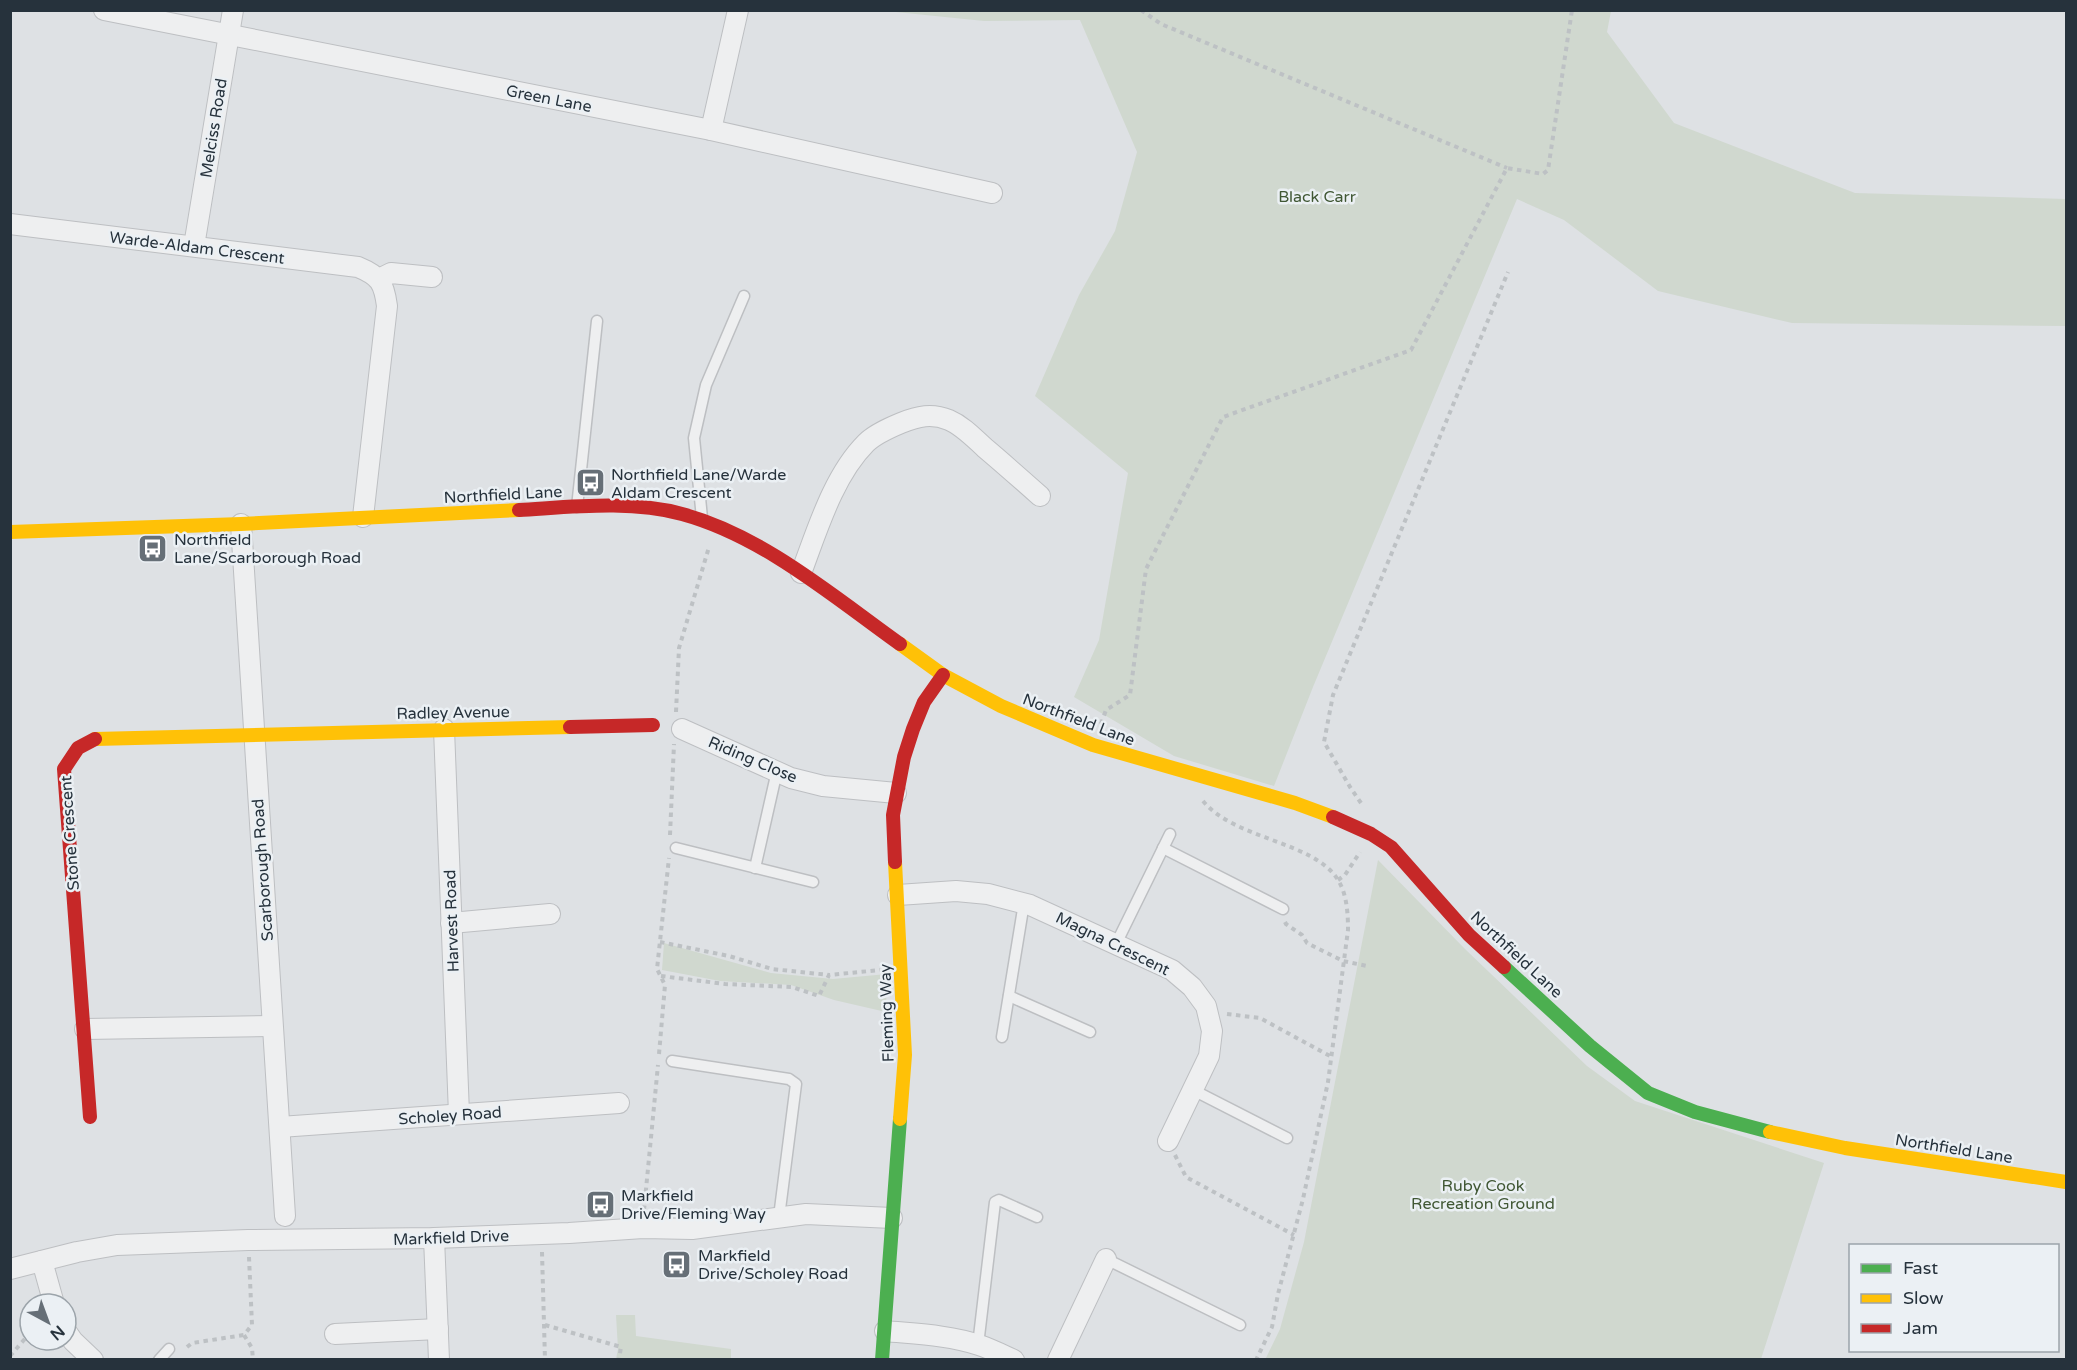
<svg xmlns="http://www.w3.org/2000/svg" width="2077" height="1370" viewBox="0 0 2077 1370" font-family="'Varela Round',sans-serif">
  <style>
    .green { fill: #d0d8cf }
    .lines { fill: none; stroke-linecap: round; stroke-linejoin: round }
    .lane-casing { stroke: #bdbfc2; stroke-width: 13 }
    .street-casing { stroke: #bdbfc2; stroke-width: 22 }
    .path { stroke: #bdc1c4; stroke-width: 4; stroke-dasharray: 4.5 4.5; stroke-linecap: butt }
    .lane { stroke: #eeeff0; stroke-width: 10 }
    .street { stroke: #eeeff0; stroke-width: 20 }
    .fast { stroke: #4caf50; stroke-width: 14 }
    .slow { stroke: #ffc107; stroke-width: 14 }
    .jam { stroke: #c62828; stroke-width: 14 }
    .labels { text-anchor: middle; stroke-width: 5; stroke-linejoin: round; paint-order: stroke }
    .street-label { font-size: 16px; fill: #26323c; stroke: #ebf0f4 }
    .park-label { font-size: 16px; fill: #405734; stroke: #ebf0f4 }
    .poi-label { font-size: 16px; fill: #26323c; stroke: #ebf0f4; text-anchor: start }
  </style>
  <rect width="100%" height="100%" fill="#dee1e4"/>
  <g class="green">
    <path d="M886 11H1611L1607 32 1674 123 1855 193 2066 199V326L1792 323 1658 291 1564 220 1517 199 1313 687 1274 786 1174 756 1074 697 1099 640 1128 473 1035 396 1079 295 1115 231 1137 152 1080 20 984 21Z"/>
    <path d="M1378 860 1465 949 1587 1066 1635 1101 1824 1163 1761 1359 1265 1360 1280 1329 1304 1242Z"/>
    <path d="M664 943 771 973 833 979 887 974 886 1012 834 1000 791 985 720 981 662 970Z"/>
    <path d="M616 1315H635L636 1336 731 1349V1359H616L618 1349Z"/>
  </g>
  <g class="lines">
    <defs>
      <g id="lane">
        <path d="M577 507 597 321"/>
        <path d="M702 518 694 438 706 385 744 296"/>
        <path d="M676 848 813 882"/>
        <path d="M1163 848 1283 909"/>
        <path d="M755 868 777 771"/>
        <path d="M1116 944 1170 834"/>
        <path d="M1009 996 1090 1032"/>
        <path d="M1002 1037 1024 903"/>
        <path d="M672 1061 789 1079 796 1084 779 1217"/>
        <path d="M1193 1090 1287 1138"/>
        <path d="M1106 1259 1240 1325"/>
        <path d="M978 1345 995 1202 999 1200 1037 1217"/>
        <path d="M159 1360 169 1349"/>
      </g>
      <g id="street">
        <path d="M104 10 711 130 992 193"/>
        <path d="M711 130 738 10"/>
        <path d="M10 224 358 267C380 276 384 283 387 306L363 517"/>
        <path d="M194 246 233 10"/>
        <path d="M379 279 391 273 432 277"/>
        <path d="M241 524 285 1216"/>
        <path d="M801 573C817 531 833 476 866 443 875 434 889 428 901 423 918 416 932 413 949 420 963 426 974 438 985 448 1004 464 1022 480 1040 496"/>
        <path d="M444 729 459 1114"/>
        <path d="M682 729 791 778 823 786 896 793"/>
        <path d="M898 895 956 891 988 894 1030 905 1172 970 1192 987 1206 1006 1212 1031 1209 1056 1168 1141"/>
        <path d="M451 923 550 914"/>
        <path d="M85 1029 272 1026"/>
        <path d="M280 1127 619 1103"/>
        <path d="M434 1238 439 1360"/>
        <path d="M42 1261 54 1304"/>
        <path d="M10 1269 77 1252 117 1245 248 1240 434 1238 569 1233 643 1228 692 1229 806 1214 892 1218"/>
        <path d="M66 1331 73 1341 93 1360"/>
        <path d="M885 1331C916 1334 949 1335 979 1345 991 1349 1003 1355 1014 1360"/>
        <path d="M335 1334 438 1329"/>
        <path d="M1058 1360 1106 1259"/>
      </g>
    </defs>
    <use href="#lane" class="lane-casing"/>
    <use href="#street" class="street-casing"/>
    <g class="path">
      <path d="M1141 10 1161 24 1507 168"/>
      <path d="M676 712 679 648 709 547"/>
      <path d="M1101 724 1106 710 1130 695 1146 569 1223 417 1411 350 1507 168 1543 174 1548 170 1572 10"/>
      <path d="M1203 801C1235 840 1314 841 1338 880 1347 894 1348 914 1348 930L1328 1082 1303 1199 1278 1294 1272 1327 1256 1360"/>
      <path d="M1361 803 1350 787 1324 742 1333 695 1508 272"/>
      <path d="M670 835 674 744"/>
      <path d="M1338 880 1345 875 1360 852"/>
      <path d="M1285 922 1286 924 1302 935 1307 943 1343 961 1367 966"/>
      <path d="M660 942 729 956 772 969 829 975"/>
      <path d="M661 976 725 984 792 987 819 996 829 975 880 970"/>
      <path d="M1227 1014 1260 1018 1330 1056"/>
      <path d="M659 1054 665 985 657 969 669 858"/>
      <path d="M1175 1155 1186 1177 1294 1235"/>
      <path d="M644 1210 658 1065"/>
      <path d="M542 1252 545 1360"/>
      <path d="M249 1257 252 1325 244 1335 252 1348 253 1360"/>
      <path d="M545 1325 621 1347 619 1360"/>
      <path d="M187 1347 192 1343 244 1335"/>
      <path d="M10 1356 30 1333"/>
    </g>
    <use href="#lane" class="lane"/>
    <use href="#street" class="street"/>
    <g class="fast">
      <path d="M1504 967 1590 1046 1648 1093 1695 1112 1770 1132"/>
      <path d="M882 1360 900 1119"/>
    </g>
    <g class="slow">
      <path d="M10 532 241 524 519 510"/>
      <path d="M900 644 943 675 1001 706 1093 745 1295 803 1333 817"/>
      <path d="M95 739 570 727"/>
      <path d="M895 862 905 1055 900 1119"/>
      <path d="M1770 1132 1845 1148 2066 1182"/>
    </g>
    <g class="jam">
      <path d="M519 510C572 507 630 500 682 514 763 536 834 597 900 644"/>
      <path d="M570 727 653 725"/>
      <path d="M1333 817 1371 834 1391 847 1469 935 1504 967"/>
      <path d="M895 862 893 815 904 757 913 729 924 702 943 675"/>
      <path d="M90 1117 64 769 78 748 95 739"/>
    </g>
  </g>
  <defs>
    <symbol id="bus-square" viewBox="-11 -11 22 22"><rect x="-9" y="-9" width="18" height="18" rx="4" fill="#666f77" stroke="#ebf0f4"/><path d="M-5-6H5V4H4V6H2V4H-2V6H-4V4H-5ZM-3.5-4V0h7V-4ZM-3.5 1.2v1.5H-2V1.2ZM2 1.2v1.5H3.5V1.2Z" fill="#fff"/></symbol>
  </defs>
  <g fill-rule="evenodd">
    <use href="#bus-square" x="574" y="466" width="33" height="33"/>
    <use href="#bus-square" x="136" y="532" width="33" height="33"/>
    <use href="#bus-square" x="584" y="1188" width="33" height="33"/>
    <use href="#bus-square" x="660" y="1248" width="33" height="33"/>
  </g>
  <g class="labels">
    <g class="street-label">
      <text transform="translate(549 98) rotate(11)" y="6">Green Lane</text>
      <text transform="translate(213 128) rotate(-81)" y="6">Melciss Road</text>
      <text transform="translate(197 247) rotate(7)" y="6">Warde-Aldam Crescent</text>
      <text transform="translate(503 494) rotate(-3)" y="6">Northfield Lane</text>
      <text transform="translate(453 712) rotate(-1)" y="6">Radley Avenue</text>
      <text transform="translate(1079 719) rotate(21)" y="6">Northfield Lane</text>
      <text transform="translate(753 759) rotate(23)" y="6">Riding Close</text>
      <text transform="translate(69 833) rotate(-94)" y="6">Stone Crescent</text>
      <text transform="translate(262 870) rotate(-94)" y="6">Scarborough Road</text>
      <text transform="translate(451 921) rotate(-92)" y="6">Harvest Road</text>
      <text transform="translate(1113 943) rotate(26)" y="6">Magna Crescent</text>
      <text transform="translate(1517 954) rotate(43)" y="6">Northfield Lane</text>
      <text transform="translate(886 1013) rotate(-92)" y="6">Fleming Way</text>
      <text transform="translate(450 1115) rotate(-4)" y="6">Scholey Road</text>
      <text transform="translate(1954 1148) rotate(9)" y="6">Northfield Lane</text>
      <text transform="translate(451 1237) rotate(-2)" y="6">Markfield Drive</text>
    </g>
    <g class="park-label">
      <text x="1317" y="202">Black Carr</text>
      <text x="1483" y="1191">Ruby Cook<tspan x="1483" dy="18">Recreation Ground</tspan></text>
    </g>
    <g class="poi-label">
      <text x="611" y="480">Northfield Lane/Warde<tspan x="611" dy="18">Aldam Crescent</tspan></text>
      <text x="174" y="545">Northfield<tspan x="174" dy="18">Lane/Scarborough Road</tspan></text>
      <text x="621" y="1201">Markfield<tspan x="621" dy="18">Drive/Fleming Way</tspan></text>
      <text x="698" y="1261">Markfield<tspan x="698" dy="18">Drive/Scholey Road</tspan></text>
    </g>
  </g>
  <rect width="2077" height="1370" fill="none" stroke="#26323c" stroke-width="24"/>
  <rect x="1849" y="1244" width="210" height="108" fill="#ebf0f4" stroke="#9ca4aa" stroke-width="1.5"/>
  <rect x="1861" y="1264" width="30" height="9" fill="#4caf50" stroke="#9ca4aa" stroke-width="1.5"/>
  <text x="1903" y="1274" font-size="18" fill="#26323c">Fast</text>
  <rect x="1861" y="1294" width="30" height="9" fill="#ffc107" stroke="#9ca4aa" stroke-width="1.5"/>
  <text x="1903" y="1304" font-size="18" fill="#26323c">Slow</text>
  <rect x="1861" y="1324" width="30" height="9" fill="#c62828" stroke="#9ca4aa" stroke-width="1.5"/>
  <text x="1903" y="1334" font-size="18" fill="#26323c">Jam</text>
  <g transform="translate(48 1322) rotate(139)"><circle r="28" fill="#ebf0f4" stroke="#9ca4aa" stroke-width="1.5"/>
  <path d="M0-4.5L10 22L0 15L-10 22Z" fill="#666f77"/>
  <text y="-9" font-size="16" font-weight="bold" text-anchor="middle" fill="#26323c">N</text>
  </g>
</svg>
